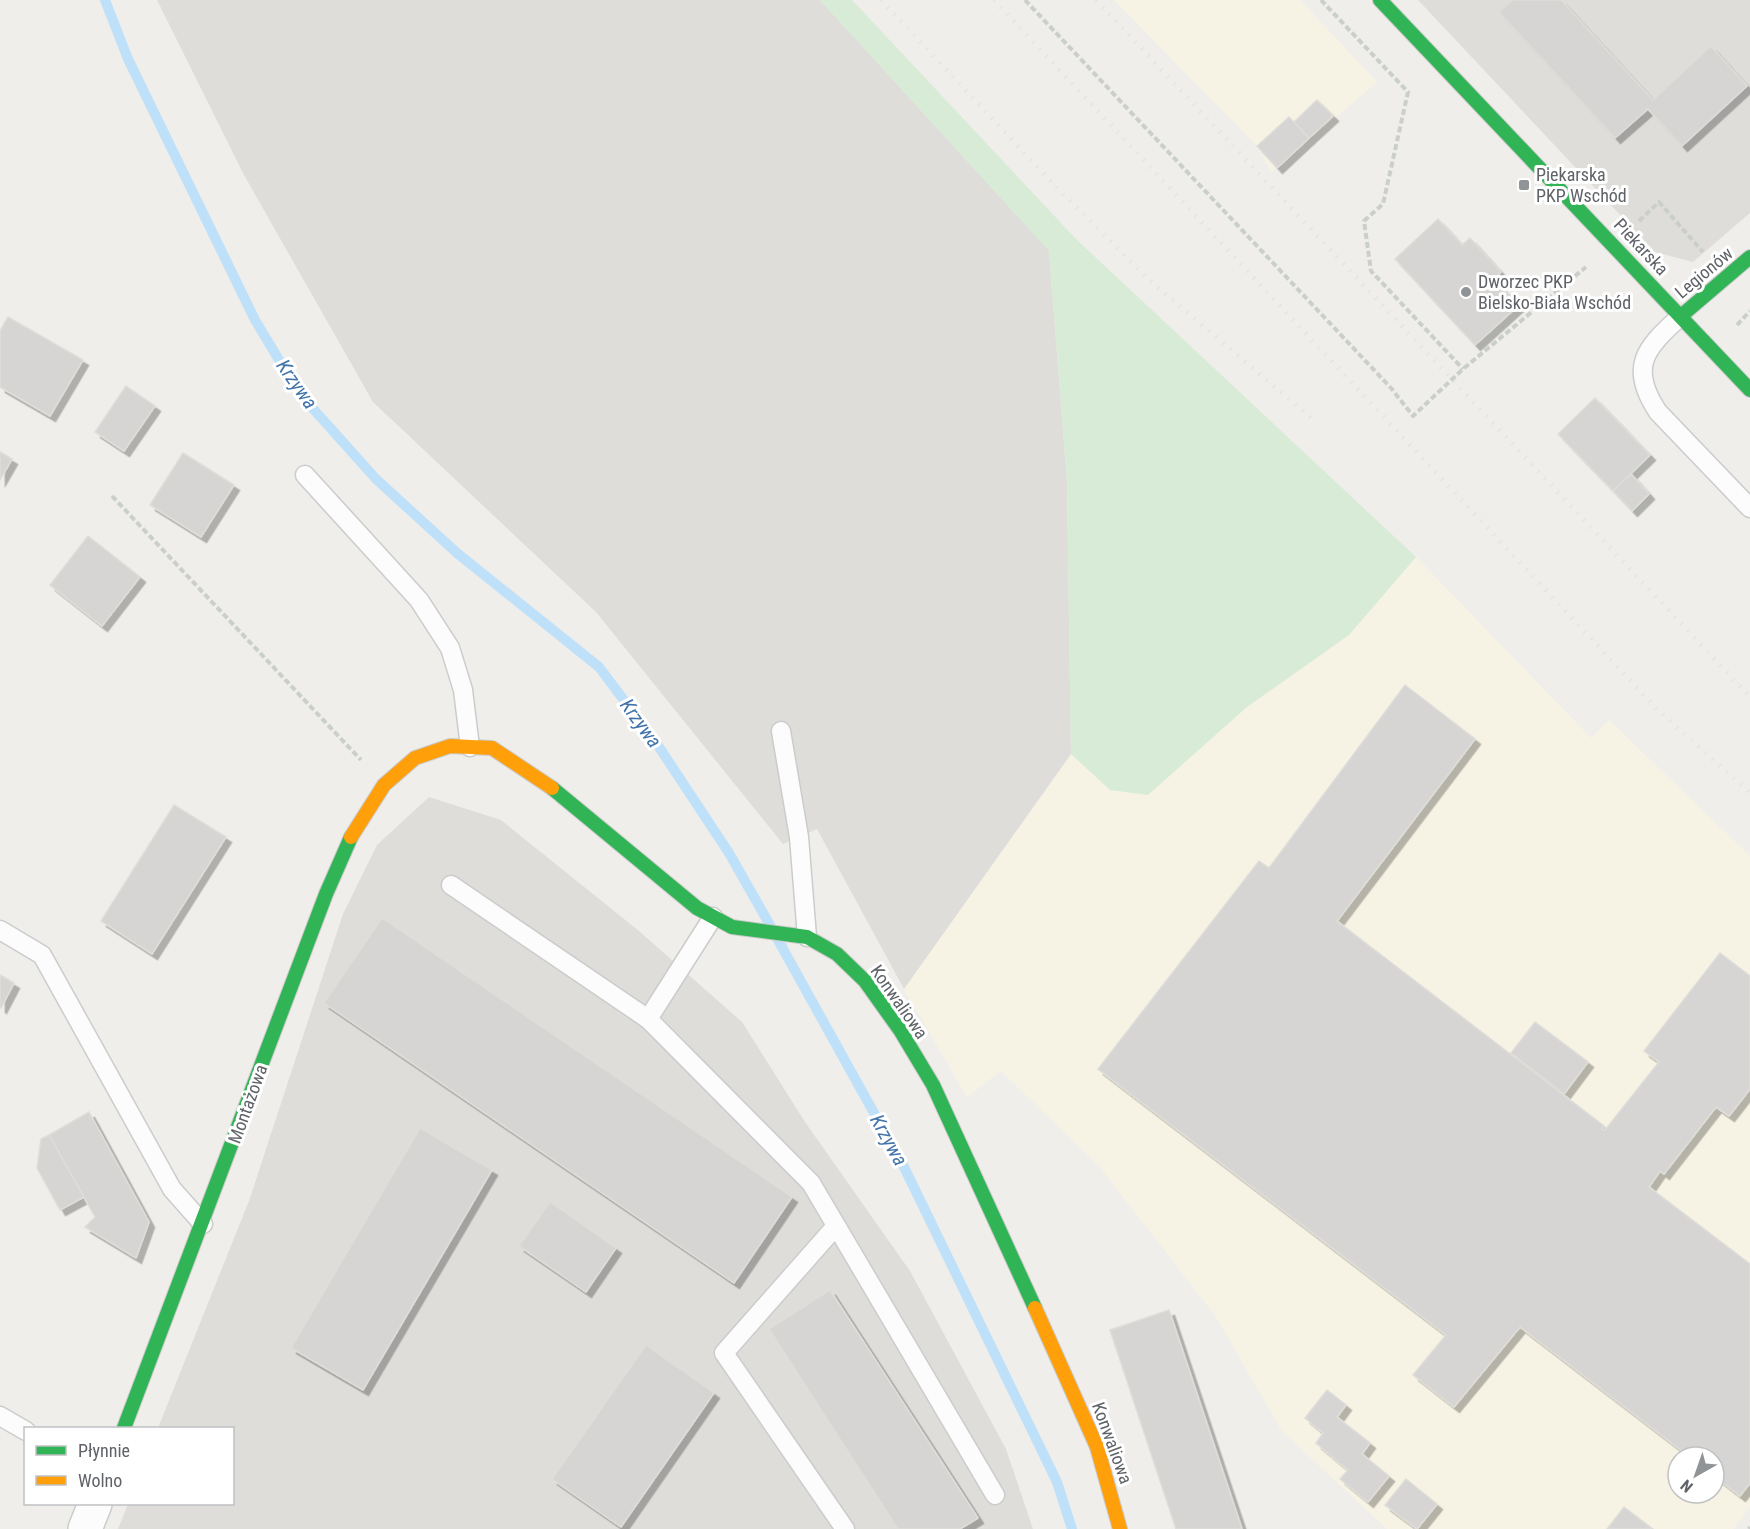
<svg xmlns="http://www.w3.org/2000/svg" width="1750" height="1529" viewBox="0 0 1750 1529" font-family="'Roboto Condensed',sans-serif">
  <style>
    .commercial { fill: #f7f3e4; fill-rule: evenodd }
    .industrial { fill: #dfddda }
    .green { fill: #d8ebd6 }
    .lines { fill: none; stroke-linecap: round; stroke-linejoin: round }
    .stream { stroke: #bfe0f9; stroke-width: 10 }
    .building { fill: #d6d5d3; stroke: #deddd9; stroke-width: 1.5; filter: url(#shadow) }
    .lane-casing { stroke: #cbcccc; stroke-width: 21 }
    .street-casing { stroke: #cbcccc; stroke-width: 36 }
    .fast-casing { stroke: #cacacb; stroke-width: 16 }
    .slow-casing { stroke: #cacacb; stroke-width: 16 }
    .path { stroke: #cacfcc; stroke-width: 4; stroke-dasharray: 6 3; stroke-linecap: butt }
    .lane { stroke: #fdfcfc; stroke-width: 18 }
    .street { stroke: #fdfcfc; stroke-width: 33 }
    .fast { stroke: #30b455; stroke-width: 14 }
    .slow { stroke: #ff9f0a; stroke-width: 14 }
    .rail { stroke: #e4e4e4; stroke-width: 4.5; stroke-dasharray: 1.5 8; stroke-linecap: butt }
    .poi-dot { fill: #919496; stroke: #fff; stroke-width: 2 }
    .labels { text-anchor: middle; stroke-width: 6; stroke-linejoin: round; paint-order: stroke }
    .poi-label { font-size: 18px; fill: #5f6368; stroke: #fff; text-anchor: start }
    .street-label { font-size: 18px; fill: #5f6368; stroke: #fff }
    .water-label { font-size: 20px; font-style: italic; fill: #4174aa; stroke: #fff }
  </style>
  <defs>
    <filter id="shadow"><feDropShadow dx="5.5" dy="5.5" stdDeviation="0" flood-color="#0004"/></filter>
  </defs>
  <rect width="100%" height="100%" fill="#efeeea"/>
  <g class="commercial">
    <path d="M1114 0H1300L1377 82 1272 172 1257 146Z"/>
    <path d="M1416 557 1591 738 1609 720 1750 856V1507L1733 1529H1387L1282 1431 1216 1317 1100 1167 1001 1071 967 1097 904 989 1071 754 1110 790 1247 707 1349 635ZM1678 1457H1714V1493H1678Z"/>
  </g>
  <g class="industrial">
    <path d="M157 0H820L1049 250 1067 482 1071 754 904 989 817 829 783 844 596 612 373 402 244 175Z"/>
    <path d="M1418 0H1750V213L1693 262 1655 252Z"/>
    <path d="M429 797 501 820 639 931 742 1022 805 1122 910 1271 1006 1449 1033 1529H118L128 1504H232V1428H158L249 1201 343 914 377 845Z"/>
  </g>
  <path class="green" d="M820 0H852L1077 240 1416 557 1349 635 1247 707 1148 795 1110 790 1071 754 1067 482 1049 251Z"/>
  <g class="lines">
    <g class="stream">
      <path d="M105 0 128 59 255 320 299 393 376 479 457 553 599 667 657 744 729 853 771 927"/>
      <path d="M778 940 904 1167 1057 1482 1072 1529"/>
    </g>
  </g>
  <g class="building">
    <path d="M1513 0H1561L1653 100 1711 46 1747 86 1682 146 1648 109 1615 138 1499 12Z"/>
    <path d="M1317 100 1333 116 1309 138 1294 122Z"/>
    <path d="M1289 117 1309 138 1277 168 1257 146Z"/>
    <path d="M1438 219 1462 245 1470 238 1501 272 1494 279 1518 306 1475 345 1395 259Z"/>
    <path d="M8 317 83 360 50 416 0 387V331Z"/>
    <path d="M126 386 155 406 124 451 95 432Z"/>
    <path d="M1595 398 1650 455 1613 491 1558 434Z"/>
    <path d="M0 452 12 459 0 480Z"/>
    <path d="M183 453 234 485 201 537 150 505Z"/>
    <path d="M1631 474 1649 494 1632 511 1613 491Z"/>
    <path d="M88 536 140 577 102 626 50 585Z"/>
    <path d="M1405 685 1475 739 1337 921 1604 1126 1602 1129 1605 1130 1659 1062 1644 1051 1720 953 1750 976V1089L1729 1116 1716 1107 1664 1174 1660 1171 1649 1187 1750 1264V1483L1740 1496 1714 1476V1457H1690L1520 1327 1454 1407 1413 1375 1446 1335 1098 1069 1259 861 1269 868Z"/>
    <path d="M174 805 226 837 152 954 101 921Z"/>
    <path d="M382 918 792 1197 734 1283 324 1003Z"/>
    <path d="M0 975 14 983 1 1008 0 1007Z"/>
    <path d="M1535 1022 1588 1062 1564 1094 1511 1053Z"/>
    <path d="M89 1112 149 1222 136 1258 85 1227 95 1217 49 1135Z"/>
    <path d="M420 1128 492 1170 363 1390 291 1348Z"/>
    <path d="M49 1135 84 1197 60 1210 37 1168 41 1139Z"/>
    <path d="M550 1202 616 1248 586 1292 519 1246Z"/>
    <path d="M830 1290 978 1518 960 1529H898L769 1329Z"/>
    <path d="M1169 1310 1242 1529H1176L1110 1330Z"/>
    <path d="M646 1345 714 1393 621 1527 552 1479Z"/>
    <path d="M1327 1390 1346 1405 1337 1417 1370 1443 1362 1454 1389 1476 1368 1502 1340 1479 1348 1470 1316 1443 1323 1433 1305 1418Z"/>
    <path d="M1406 1479 1437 1504 1417 1529 1385 1505Z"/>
    <path d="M1624 1507 1653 1529H1607Z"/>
  </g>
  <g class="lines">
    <defs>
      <g id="lane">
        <path d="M1681 316C1645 348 1628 367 1658 412L1750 508"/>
        <path d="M305 475 419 600 450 648 463 690 470 747"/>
        <path d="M781 731 799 837 807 937"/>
        <path d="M451 885 648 1019 811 1183 995 1495"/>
        <path d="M0 930 42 955 172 1189 203 1224"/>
        <path d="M648 1019 713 917"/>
        <path d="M836 1226 724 1353 845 1529"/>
        <path d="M0 1416 26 1431"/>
      </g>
      <path id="street" d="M85 1529 95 1504"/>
      <g id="fast">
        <path d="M1380 0 1750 390"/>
        <path d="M1681 316 1750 257"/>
        <path d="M552 788 697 908 732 927 807 937 837 954 865 981 900 1030 933 1085 1035 1308"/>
        <path d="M124 1428 326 894 351 837"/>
      </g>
      <g id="slow">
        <path d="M351 837 384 785 415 758 450 746 492 748 552 788"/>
        <path d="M1035 1308 1097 1447 1120 1529"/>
      </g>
    </defs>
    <use href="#lane" class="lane-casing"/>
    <use href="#street" class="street-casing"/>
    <use href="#fast" class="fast-casing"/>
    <use href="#slow" class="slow-casing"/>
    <g class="path">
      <path d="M1025 0 1391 388 1413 416 1463 369 1586 267"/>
      <path d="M1321 0 1408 92 1383 204 1364 221 1371 271 1463 369"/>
      <path d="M1639 221 1659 202 1703 252"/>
      <path d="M1737 325 1750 311"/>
      <path d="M112 496 361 760"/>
      <path d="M1749 1529 1750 1527"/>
    </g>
    <use href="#lane" class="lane"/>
    <use href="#street" class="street"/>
    <use href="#fast" class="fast"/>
    <use href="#slow" class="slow"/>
    <g class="rail">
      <path d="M881 0 1059 190 1147 278 1311 418"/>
      <path d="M994 0 1656 708 1750 793"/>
      <path d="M1096 0 1750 697"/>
    </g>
  </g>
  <g class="poi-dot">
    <rect x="1518" y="179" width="12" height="12" rx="3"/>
    <circle cx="1466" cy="292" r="6"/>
  </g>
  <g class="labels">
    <g class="poi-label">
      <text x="1536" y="181">Piekarska<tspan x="1536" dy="21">PKP Wschód</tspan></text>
      <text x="1478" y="288">Dworzec PKP<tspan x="1478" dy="21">Bielsko-Biała Wschód</tspan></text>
    </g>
    <g class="street-label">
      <text transform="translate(1641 247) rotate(47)" y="6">Piekarska</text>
      <text transform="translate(1704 273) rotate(-40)" y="6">Legionów</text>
      <text transform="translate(899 1002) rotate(55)" y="6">Konwaliowa</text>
      <text transform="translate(248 1104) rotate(-70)" y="6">Montażowa</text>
      <text transform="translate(1112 1443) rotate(70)" y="6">Konwaliowa</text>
    </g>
    <g class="water-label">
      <text transform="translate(297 384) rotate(55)" y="7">Krzywa</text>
      <text transform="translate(641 723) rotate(54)" y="7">Krzywa</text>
      <text transform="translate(889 1140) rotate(61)" y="7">Krzywa</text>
    </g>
  </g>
  <rect x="24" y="1427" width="210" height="78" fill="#ffffff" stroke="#bfc1c3" stroke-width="1.5"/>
  <rect x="36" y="1446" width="30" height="9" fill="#30b455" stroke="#bfc1c3" stroke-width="1.5"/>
  <text x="78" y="1457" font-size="18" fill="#5f6368">Płynnie</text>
  <rect x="36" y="1476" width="30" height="9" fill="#ff9f0a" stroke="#bfc1c3" stroke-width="1.5"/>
  <text x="78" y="1487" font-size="18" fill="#5f6368">Wolno</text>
  <g transform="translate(1696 1475) rotate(220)"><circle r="28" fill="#ffffff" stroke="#bfc1c3" stroke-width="1.5"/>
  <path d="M0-4.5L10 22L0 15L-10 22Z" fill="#919496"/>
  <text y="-9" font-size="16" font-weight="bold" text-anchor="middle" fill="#5f6368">N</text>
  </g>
</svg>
